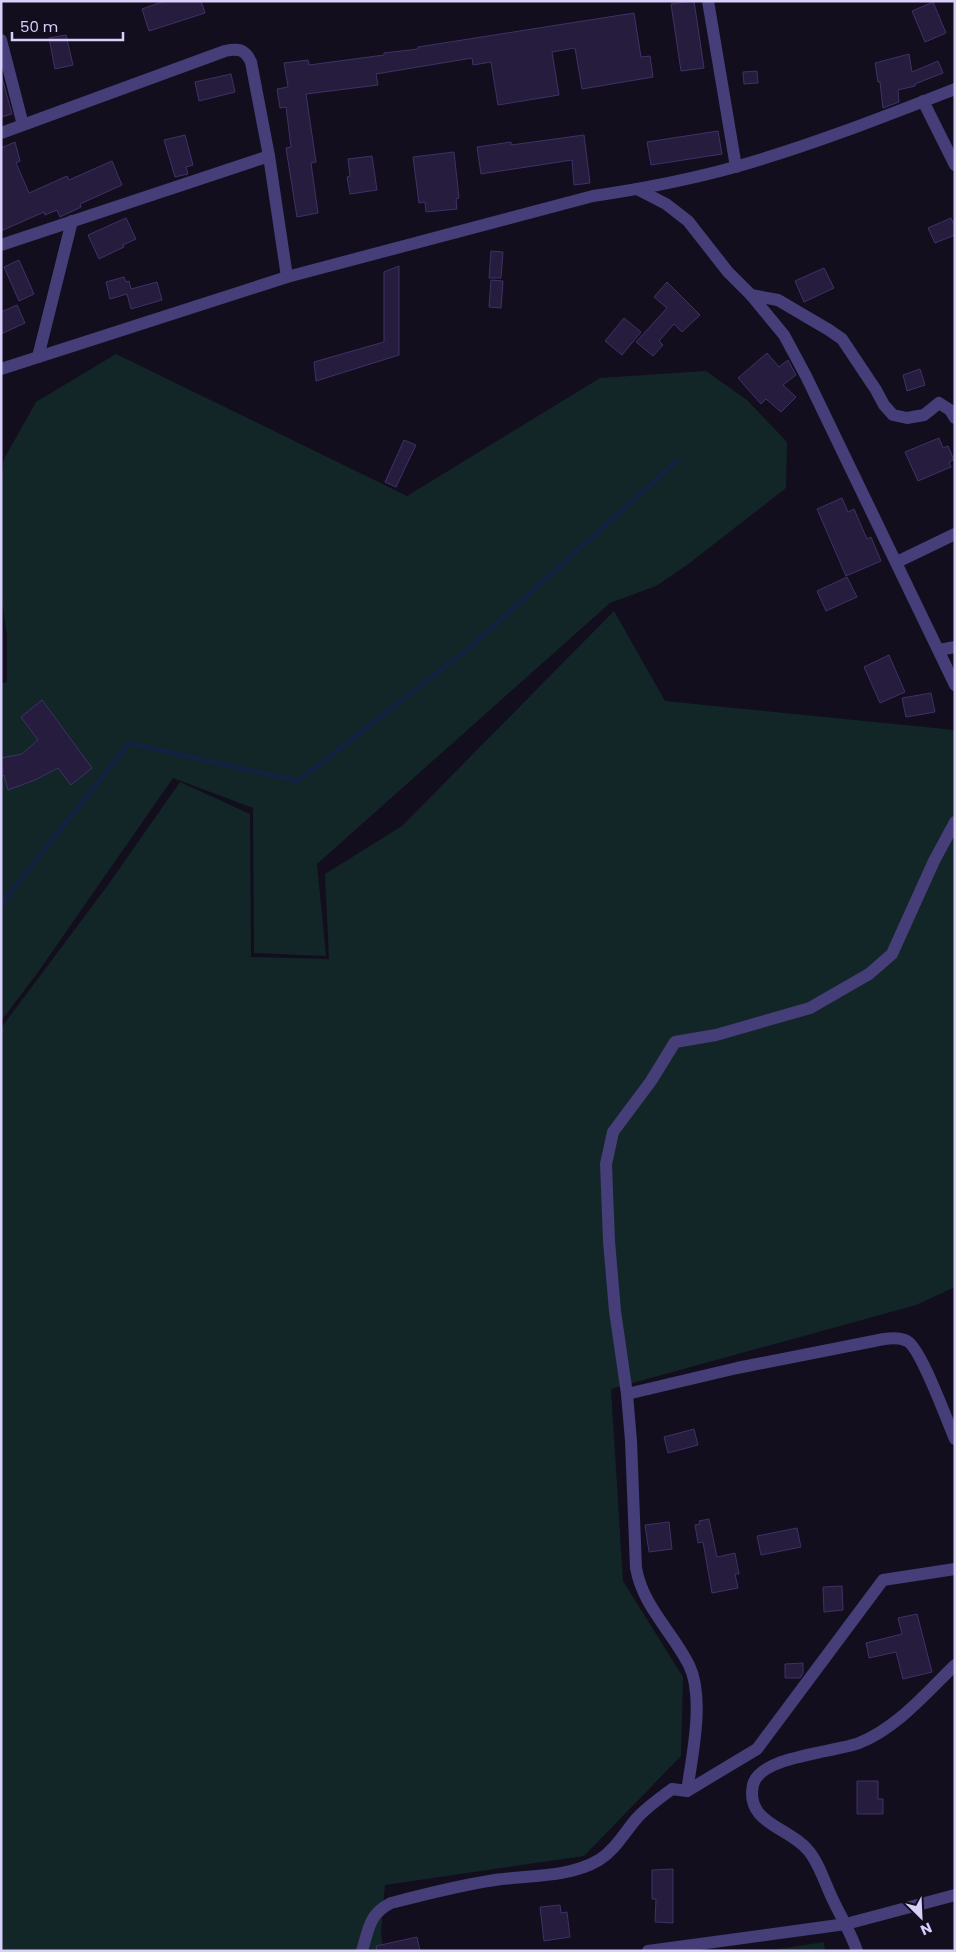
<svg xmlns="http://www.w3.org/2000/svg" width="956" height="1952" viewBox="0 0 956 1952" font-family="Poppins,sans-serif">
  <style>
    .green { fill: #122627 }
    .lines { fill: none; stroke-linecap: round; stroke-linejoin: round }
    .stream { stroke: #132242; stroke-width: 4.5 }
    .building { fill: #261c3d; stroke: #403166 }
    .minor { stroke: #453e78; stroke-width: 12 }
  </style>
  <rect width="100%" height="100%" fill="#120e1e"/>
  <g class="green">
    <path d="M116 354 407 496 600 378 706 371 747 400 787 442 786 488 687 565 656 586 610 603 317 864 326 956 254 953 253 808 173 778 36 975 1 1021V684L7 682V635L1 596V484L4 459 36 402Z"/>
    <path d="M614 611 665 701 955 730V1287L916 1305 611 1389 623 1581 683 1677 681 1756 584 1856 385 1885 381 1931 383 1951H1V1028L108 885 180 782 250 814 251 957 329 959 325 874 402 826Z"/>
    <path d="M824 1942 825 1951H766Z"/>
  </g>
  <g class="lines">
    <path class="stream" d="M1 905 129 743 298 781 468 649 678 460"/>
  </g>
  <g class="building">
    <path d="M165 1H201L205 13 149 31 142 9Z"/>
    <path d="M694 1 704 68 681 71 671 4Z"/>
    <path d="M933 2 946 33 925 42 912 11Z"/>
    <path d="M634 13 641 57 650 56 653 77 582 89 575 48 552 52 559 95 498 105 491 62 473 65 472 58 376 74 378 85 306 94 316 162 311 163 318 213 297 217 286 148 291 147 286 107 280 108 277 89 288 87 284 63 308 60 309 65 384 55V53L418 49V47Z"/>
    <path d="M66 35 73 65 55 69 49 38Z"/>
    <path d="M909 54 912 72 938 61 943 73 915 84V86L898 90 899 102 883 108 880 82H878L875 63Z"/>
    <path d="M757 71 758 83 744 84 743 72Z"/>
    <path d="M1 74 12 114 1 117Z"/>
    <path d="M231 74 235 92 199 101 195 82Z"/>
    <path d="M718 131 722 154 651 165 647 142Z"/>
    <path d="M185 135 193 165 186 167 188 174 175 177 164 140Z"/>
    <path d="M584 135 590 183 574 185 572 160 481 174 477 147 511 142V145Z"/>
    <path d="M15 142 20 161 16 163 29 193 67 176 69 180 112 161 122 185 80 204 81 207 60 217 57 210 45 215 44 212 1 231V148Z"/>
    <path d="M454 152 459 198 456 199 457 209 426 212 425 202 419 203 413 157Z"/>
    <path d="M372 156 377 190 350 194 347 177 350 176 348 159Z"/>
    <path d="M126 218 136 239 123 245 124 247 99 259 88 235Z"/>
    <path d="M951 218 955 227V235L935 243 928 228Z"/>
    <path d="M491 251 503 252 501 278H489Z"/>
    <path d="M19 260 34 294 19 301 4 267Z"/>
    <path d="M399 266V355L316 381 314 362 384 342V272Z"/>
    <path d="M824 268 834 288 804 302 795 281Z"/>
    <path d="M124 277 126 282 129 281 131 289 157 282 162 300 131 309 127 294 110 299 106 282Z"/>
    <path d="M491 280 503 281 501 308 489 307Z"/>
    <path d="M667 282 700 315 682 332 674 324 659 341 663 345 653 356 636 342 667 308 654 297Z"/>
    <path d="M17 305 25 323 1 334V312Z"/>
    <path d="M624 318 641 332 622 355 605 341Z"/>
    <path d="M767 353 779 367 788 360 796 375 783 385 796 397 781 412 766 399 761 404 738 378Z"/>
    <path d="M920 369 925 385 907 391 903 375Z"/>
    <path d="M939 438 943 448 948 446 954 460 949 462 951 467 918 481 905 452Z"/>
    <path d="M404 440 416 445 396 487 385 482Z"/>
    <path d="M842 498 848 512 854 509 867 539 871 537 881 561 846 576 817 509Z"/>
    <path d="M847 577 857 597 826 611 817 591Z"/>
    <path d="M889 655 905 692 880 703 864 667Z"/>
    <path d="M931 693 935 712 906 717 902 698Z"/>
    <path d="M42 700 92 768 71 785 58 768 35 780 8 790 4 775 1 776V758L22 754 38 740 21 717Z"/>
    <path d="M694 1429 698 1445 668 1453 664 1437Z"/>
    <path d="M709 1519 717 1557 735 1553 739 1574H735L738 1588 712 1593 703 1542 698 1543 695 1525 700 1524 699 1521Z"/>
    <path d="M669 1522 672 1549 649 1552 645 1525Z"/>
    <path d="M797 1528 801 1547 761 1555 757 1536Z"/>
    <path d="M842 1586 843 1610 824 1612 823 1587Z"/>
    <path d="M917 1614 932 1672 903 1679 896 1652 869 1658 866 1643 902 1634 898 1618Z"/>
    <path d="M803 1663V1673L800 1678H785V1664Z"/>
    <path d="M857 1781H878V1799H883V1814H857Z"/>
    <path d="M673 1869V1923L655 1922 656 1899H652V1870Z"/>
    <path d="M560 1905 561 1913 567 1912 570 1937 544 1941 540 1907Z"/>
    <path d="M417 1937 420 1951H377L376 1946Z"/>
  </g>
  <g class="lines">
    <g class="minor">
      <path d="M708 1 736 167"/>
      <path d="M1 40 23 125"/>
      <path d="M923 101 955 165"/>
      <path d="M1 133 225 51C238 48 245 49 251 62L269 156 287 277"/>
      <path d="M637 189 666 204 688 221 728 272 751 295 784 335 806 376 955 685"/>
      <path d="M1 245 269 156"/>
      <path d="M751 295 778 300 829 330 842 339 876 390 884 405 893 415 907 418 924 415 939 403 950 410 955 418"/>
      <path d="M38 357 72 221"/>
      <path d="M1 369 287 277 593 196C641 189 688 180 735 167 810 146 883 117 955 89"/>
      <path d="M897 562 955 534"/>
      <path d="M939 650 955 647"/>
      <path d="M627 1394 737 1368 884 1339C891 1338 900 1337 907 1341 921 1348 947 1421 955 1439"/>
      <path d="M687 1791C692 1756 705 1698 689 1665 672 1631 643 1607 636 1568L631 1441 627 1394 615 1311 609 1241 606 1164 613 1132 651 1081 675 1042 716 1035 810 1008 869 974 892 954 896 945 934 861 955 822"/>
      <path d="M362 1951C369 1928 369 1914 391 1903 426 1894 460 1885 495 1880 530 1875 568 1878 599 1860 616 1849 624 1833 637 1818 647 1807 660 1798 672 1789L687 1791 757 1749 883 1580 955 1569"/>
      <path d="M648 1951 846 1924 955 1895"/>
      <path d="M857 1951C851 1933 841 1917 833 1900 825 1884 819 1862 807 1849 788 1827 745 1823 753 1785 759 1756 837 1752 859 1743 897 1728 926 1693 955 1665"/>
    </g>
  </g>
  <rect width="956" height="1952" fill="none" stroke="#d8d0fa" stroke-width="5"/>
  <g transform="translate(921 1917) rotate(156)" stroke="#120e1e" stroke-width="4" paint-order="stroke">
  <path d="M0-4L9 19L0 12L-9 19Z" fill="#d8d0fa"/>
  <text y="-8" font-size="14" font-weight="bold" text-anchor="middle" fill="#d8d0fa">N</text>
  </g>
  <path d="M12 32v8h111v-8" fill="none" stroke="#d8d0fa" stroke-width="2.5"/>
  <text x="20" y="32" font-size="15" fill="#d8d0fa" stroke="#120e1e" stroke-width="4" paint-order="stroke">50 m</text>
</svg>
